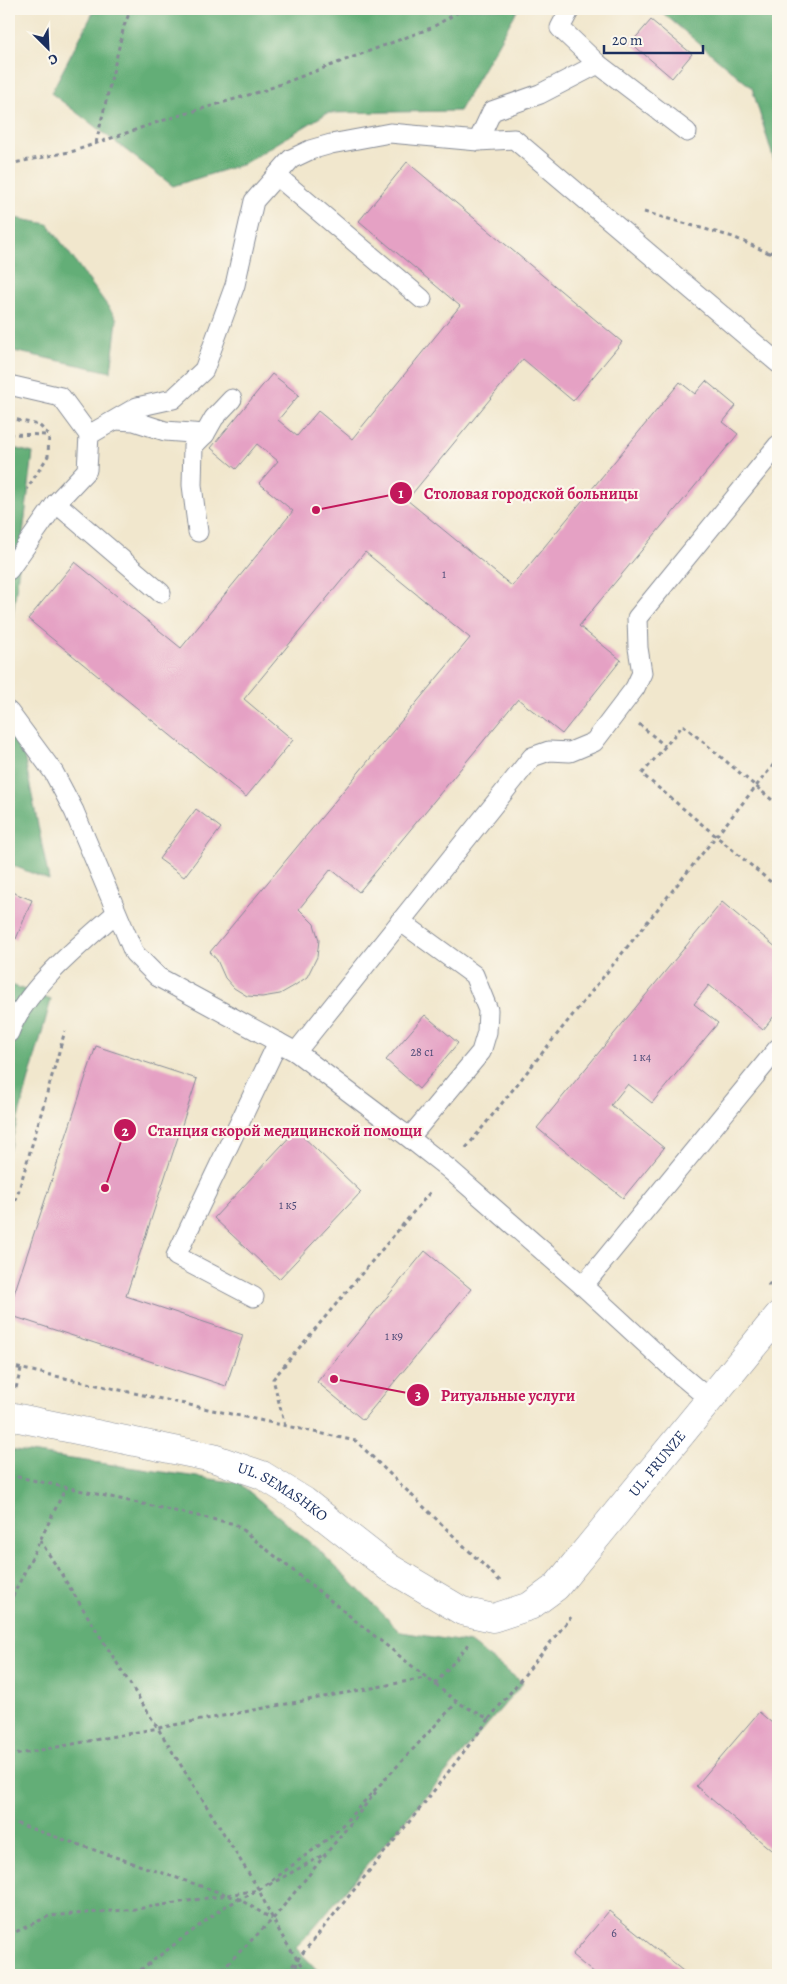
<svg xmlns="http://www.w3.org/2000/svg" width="787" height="1984" viewBox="0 0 787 1984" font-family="Alegreya,serif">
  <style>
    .forest { fill: #63ae77; stroke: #3f6e6a }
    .building { fill: #e5a1c4 }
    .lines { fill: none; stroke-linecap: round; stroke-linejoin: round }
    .service-casing { stroke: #868b96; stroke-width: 21 }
    .tertiary-casing { stroke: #868b96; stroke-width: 29 }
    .path { stroke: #868b96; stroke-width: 3; stroke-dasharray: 4 4; stroke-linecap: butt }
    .service { stroke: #fff; stroke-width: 19 }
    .tertiary { stroke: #fff; stroke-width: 28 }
    .labels { text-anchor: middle; stroke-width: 4.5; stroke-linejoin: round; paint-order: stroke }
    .number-label { font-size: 12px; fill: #4e4c78 }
    .street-label { font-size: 15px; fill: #1b2f5e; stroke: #fbf7ec }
    .leader { fill: none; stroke: #c2185b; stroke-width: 2 }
    .callout-dot { fill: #c2185b; stroke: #fbf7ec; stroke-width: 2 }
    .mark-label { font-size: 15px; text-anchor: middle; font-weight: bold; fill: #fff }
    .callout-label { font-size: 16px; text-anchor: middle; font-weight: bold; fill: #c2185b; stroke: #fbf7ec; stroke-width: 4.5; stroke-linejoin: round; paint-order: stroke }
  </style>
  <rect width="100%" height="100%" fill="#fbf7ec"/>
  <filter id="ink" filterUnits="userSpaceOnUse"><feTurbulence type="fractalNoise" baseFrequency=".02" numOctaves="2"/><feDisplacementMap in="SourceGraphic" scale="10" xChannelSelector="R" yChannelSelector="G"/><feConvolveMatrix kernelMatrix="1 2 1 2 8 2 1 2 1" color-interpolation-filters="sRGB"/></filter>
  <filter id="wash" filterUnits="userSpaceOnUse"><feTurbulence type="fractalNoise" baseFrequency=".0096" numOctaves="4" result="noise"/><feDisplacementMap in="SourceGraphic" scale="20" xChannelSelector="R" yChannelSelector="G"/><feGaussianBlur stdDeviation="1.12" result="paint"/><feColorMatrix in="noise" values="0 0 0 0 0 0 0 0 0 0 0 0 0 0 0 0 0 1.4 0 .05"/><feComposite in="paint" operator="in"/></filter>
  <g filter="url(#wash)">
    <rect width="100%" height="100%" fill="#f1e7cd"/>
    <g class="forest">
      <path d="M95 9H518L459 111 327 113 243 164 173 186 51 93Z"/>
      <path d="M658 9H778V169L776 167 752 88Z"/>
      <path d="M9 217 48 224 117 319 111 372 9 350Z"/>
      <path d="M9 447 33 453 9 647Z"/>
      <path d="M9 681 49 880 9 864Z"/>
      <path d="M9 984 51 1000 9 1151Z"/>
      <path d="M9 1450 239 1483 321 1552 401 1632 470 1643 523 1683 296 1948 322 1975H9Z"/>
    </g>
    <g id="blocks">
      <g class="building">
        <path d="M651 20 692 54 672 78 631 43Z"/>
        <path d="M407 162 622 342 573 401 523 359 407 500 512 586 680 382 695 394 706 381 736 406 723 422 738 434 579 626 621 660 562 734 518 699 359 892 331 869 299 909 314 924 319 940 317 957 307 977 294 986 280 994 262 997 247 996 234 988 225 978 217 960 210 952 470 638 365 552 244 699 293 740 246 797 28 619 75 562 181 648 293 511 259 483 278 461 257 444 236 469 211 448 272 374 299 395 278 420 297 436 318 411 352 439 460 306 359 221Z"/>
        <path d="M196 809 221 828 184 877 159 859Z"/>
        <path d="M9 891 32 900 16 939 9 936Z"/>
        <path d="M722 902 778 949V1011L763 1030 709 985 694 1004 718 1023 652 1103 628 1084 611 1105 664 1148 623 1198 537 1128Z"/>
        <path d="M425 1015 458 1043 419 1089 386 1060Z"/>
        <path d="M96 1046 197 1079 126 1296 243 1335 226 1386 9 1315V1309Z"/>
        <path d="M296 1130 361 1192 279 1279 214 1218Z"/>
        <path d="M425 1251 471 1289 363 1420 317 1382Z"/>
        <path d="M759 1712 778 1728V1856L696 1786Z"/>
        <path d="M609 1911 688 1975H596L572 1955Z"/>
      </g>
    </g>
  </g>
  <g filter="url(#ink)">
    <use href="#blocks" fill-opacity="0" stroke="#868b96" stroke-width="1"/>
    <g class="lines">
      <defs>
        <g id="service">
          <path d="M570 9 560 28 598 64"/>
          <path d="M478 141 514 139 778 363"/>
          <path d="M277 176 422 299"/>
          <path d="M9 385 61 397 89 435 87 470 56 503 9 570"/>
          <path d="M116 420 134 421 165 431 205 434 214 418 232 399"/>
          <path d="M89 435 137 407 173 399 204 370 235 285 254 201 291 159 310 150 331 144 390 133 478 141 492 111 540 94 598 64 687 132"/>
          <path d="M56 503 161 593"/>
          <path d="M198 532 192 485 193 446 205 434"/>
          <path d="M9 712 54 773 74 811 134 953 158 977 296 1052 394 1126 449 1169 583 1286 671 1367 709 1399"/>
          <path d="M9 1033C25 989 80 945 116 913"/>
          <path d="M296 1052 532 757 549 751 570 752 594 742 635 688 642 673 638 648 637 618 778 445"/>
          <path d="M399 1130 410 1137 481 1052 487 1032 488 1010 474 975 400 921"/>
          <path d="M583 1286 778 1048"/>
          <path d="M254 1297 176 1256 278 1042"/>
        </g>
        <g id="tertiary">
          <path id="s1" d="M9 1416 213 1458 262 1475 304 1501 388 1567 462 1611 493 1618 530 1606 556 1587 778 1316"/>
        </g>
      </defs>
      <use href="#service" class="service-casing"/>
      <use href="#tertiary" class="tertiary-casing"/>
      <g class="path">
        <path d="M96 143 124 26 131 9"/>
        <path d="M9 164 74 151 158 122 265 90 431 28 464 9"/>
        <path d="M644 212 733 237 778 257"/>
        <path d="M769 254 778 246"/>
        <path d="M9 418 39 425 49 435 48 456 27 489"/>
        <path d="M9 434 48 435"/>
        <path d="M639 724 665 746"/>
        <path d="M778 805 683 725 642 774 778 888"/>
        <path d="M466 1148 778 759"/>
        <path d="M9 1224 65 1031"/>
        <path d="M768 1286 778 1273"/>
        <path d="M9 1366 356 1441 501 1582"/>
        <path d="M16 1388 21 1369"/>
        <path d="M285 1426 273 1379 432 1190"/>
        <path d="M9 1475 235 1524 457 1702 489 1719 426 1801 285 1975"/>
        <path d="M40 1540 259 1890C273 1921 288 1951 311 1975"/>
        <path d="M9 1604 66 1487"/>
        <path d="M435 1684 469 1644"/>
        <path d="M489 1719 571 1617"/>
        <path d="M9 1756 425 1678"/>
        <path d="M9 1821 239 1899 272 1919"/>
        <path d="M269 1885 323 1855"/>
        <path d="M9 1935 49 1916 137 1909 259 1890 333 1835 457 1702"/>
        <path d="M134 1975 224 1907 255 1892"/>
        <path d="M216 1975 273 1919 376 1792"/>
        <path d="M295 1975 297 1961"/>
      </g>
      <use href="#service" class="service"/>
      <use href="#tertiary" class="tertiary"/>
    </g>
  </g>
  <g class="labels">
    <g class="number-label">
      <text x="444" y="578">1</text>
      <text x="422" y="1056">28 с1</text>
      <text x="642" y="1061">1 к4</text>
      <text x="288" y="1209">1 к5</text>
      <text x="394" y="1340">1 к9</text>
      <text x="614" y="1937">6</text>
    </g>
    <g class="street-label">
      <text dy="5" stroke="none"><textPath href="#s1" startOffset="765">UL. FRUNZE</textPath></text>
      <text dy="5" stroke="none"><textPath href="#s1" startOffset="286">UL. SEMASHKO</textPath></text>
    </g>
  </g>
  <path class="leader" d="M316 510L401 493M105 1188L125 1130M334 1379L418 1395"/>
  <g class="callout-dot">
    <circle cx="316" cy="510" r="5"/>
    <circle cx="105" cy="1188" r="5"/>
    <circle cx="334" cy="1379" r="5"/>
    <circle cx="401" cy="493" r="12"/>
    <circle cx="125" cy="1130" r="12"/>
    <circle cx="418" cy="1395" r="12"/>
  </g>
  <g class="mark-label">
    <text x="401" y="498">1</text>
    <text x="125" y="1136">2</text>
    <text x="418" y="1400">3</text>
  </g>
  <g class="callout-label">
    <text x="531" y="499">Столовая городской больницы</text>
    <text x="285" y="1136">Станция скорой медицинской помощи</text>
    <text x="508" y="1401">Ритуальные услуги</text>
  </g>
  <rect width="787" height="1984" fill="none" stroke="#fbf7ec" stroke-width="30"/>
  <g transform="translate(48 48) rotate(156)" stroke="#fbf7ec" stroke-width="4" paint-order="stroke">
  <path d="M0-4L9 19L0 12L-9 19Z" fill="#1b2f5e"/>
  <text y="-8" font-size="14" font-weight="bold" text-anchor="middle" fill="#1b2f5e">С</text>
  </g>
  <path d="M604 45v8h99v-8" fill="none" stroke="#1b2f5e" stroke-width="2.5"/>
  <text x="612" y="45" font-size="15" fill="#1b2f5e" stroke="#fbf7ec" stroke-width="4" paint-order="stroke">20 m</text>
</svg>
